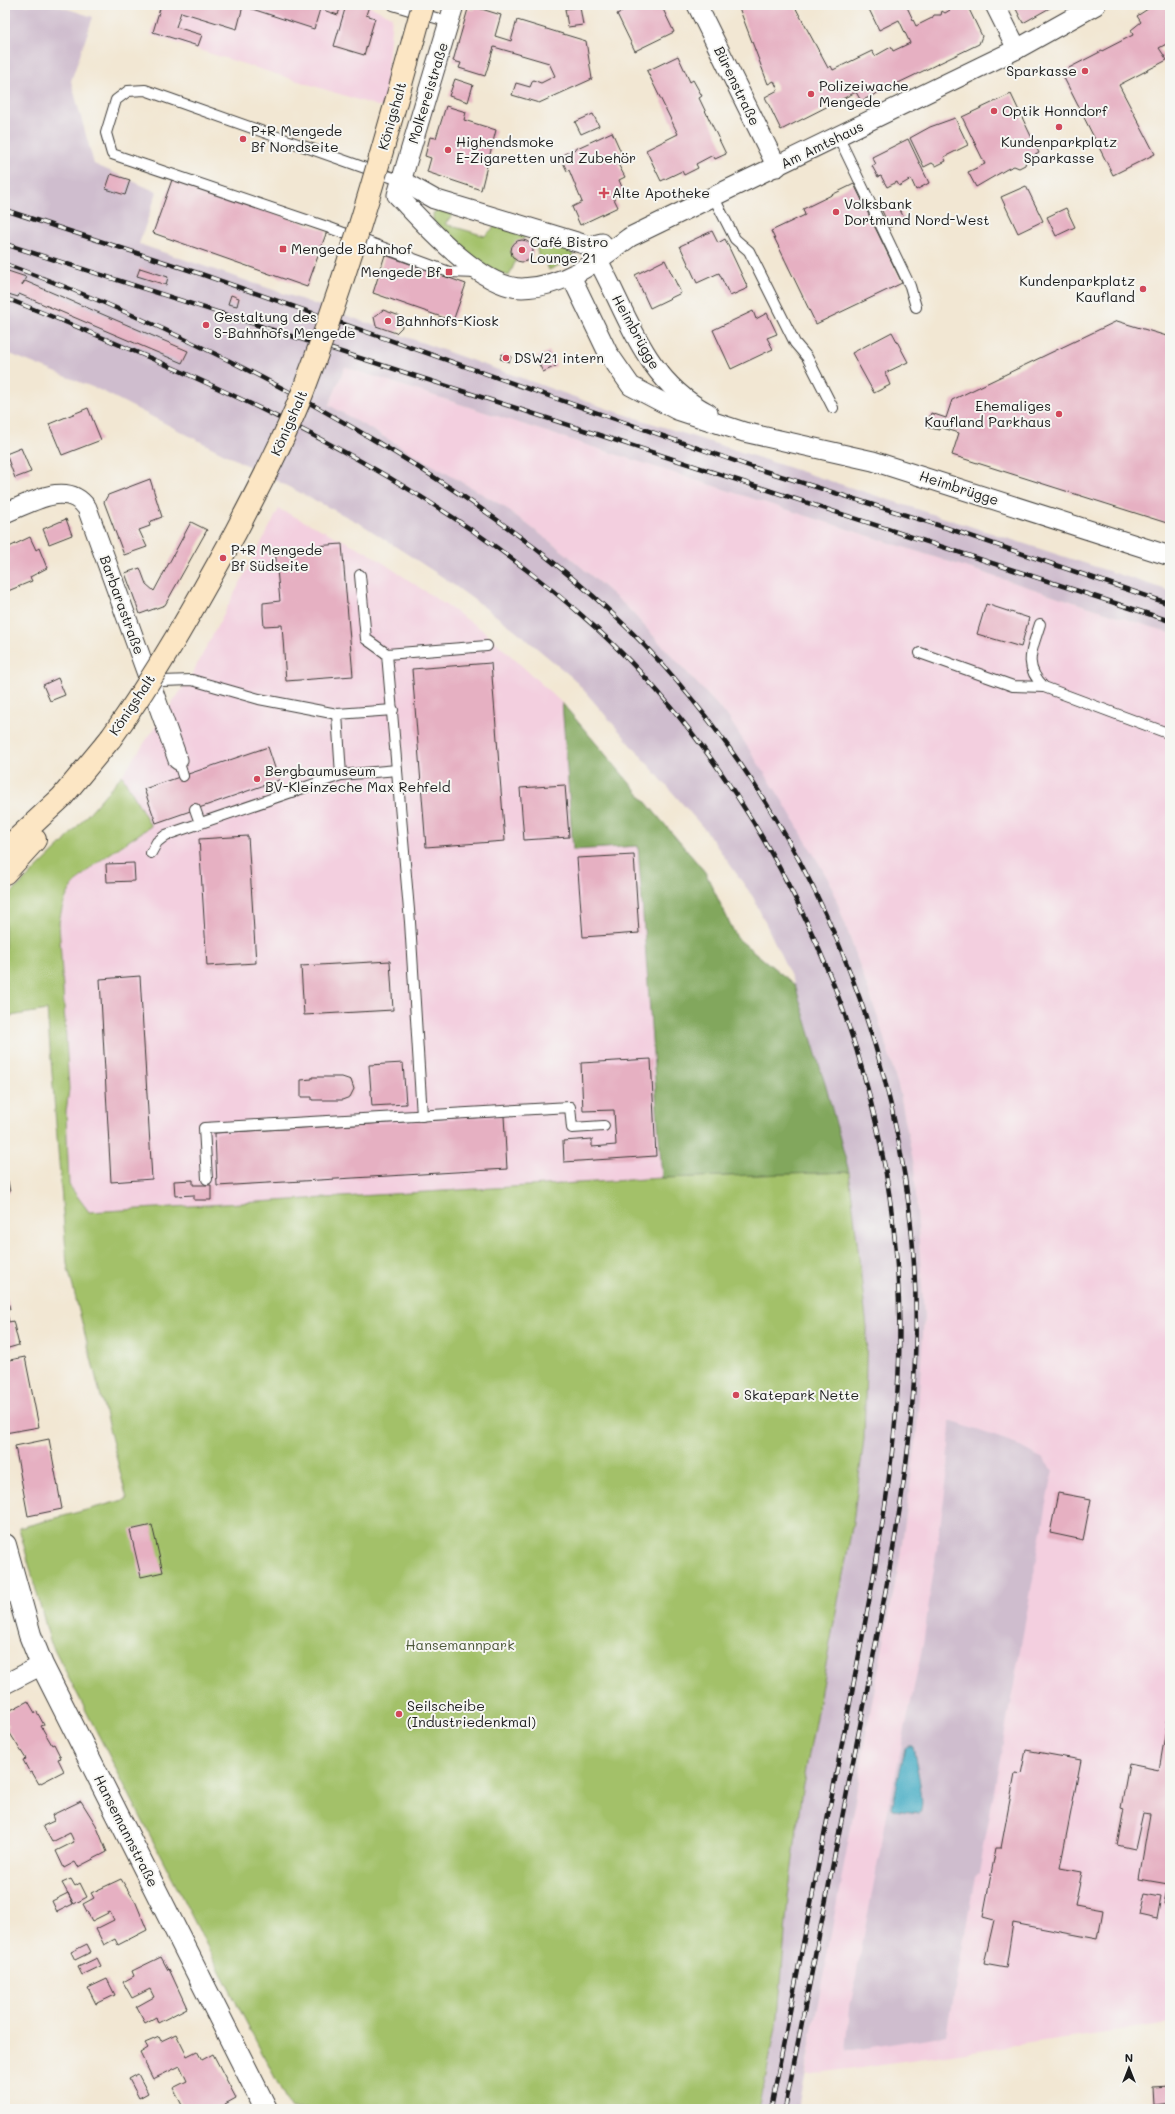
<svg xmlns="http://www.w3.org/2000/svg" width="1175" height="2114" viewBox="0 0 1175 2114" font-family="Mali,sans-serif">
  <style>
    .built { fill: #f3cfdf }
    .industrial { fill: #cfbdce }
    .green { fill: #a3c169; stroke: #606e42 }
    .forest { fill: #82a75d; stroke: #4f623c }
    .water { fill: #45acc4; stroke: #306470 }
    .building { fill: #e6b0c2 }
    .lines { fill: none; stroke-linecap: round; stroke-linejoin: round }
    .service-casing { stroke: #3c3a37; stroke-width: 12 }
    .minor-casing { stroke: #3c3a37; stroke-width: 21 }
    .tertiary-casing { stroke: #3c3a37; stroke-width: 24 }
    .secondary-casing { stroke: #3c3a37; stroke-width: 24 }
    .service { stroke: #fff; stroke-width: 10 }
    .minor { stroke: #fff; stroke-width: 19 }
    .tertiary { stroke: #fff; stroke-width: 22 }
    .secondary { stroke: #fce6c4; stroke-width: 22 }
    .rail-casing { stroke: #1c1c1c; stroke-width: 4.5 }
    .rail { stroke: #f6f6f2; stroke-width: 3; stroke-dasharray: 9; stroke-linecap: butt }
    .secondary-bridge-casing { stroke: #3c3a37; stroke-width: 24; stroke-linecap: butt }
    .secondary-bridge { stroke: #fce6c4; stroke-width: 22 }
    .poi-dot { fill: #d1495b; stroke: #f6f6f2; stroke-width: 1.5 }
    .labels { text-anchor: middle; stroke-width: 4; stroke-linejoin: round; paint-order: stroke }
    .poi-label { font-size: 14px; fill: #1c1c1c; stroke: #f6f6f2; text-anchor: start }
    .street-label { font-size: 14px; fill: #1c1c1c; stroke: #f6f6f2 }
    .park-label { font-size: 14px; fill: #4b5637; stroke: #f6f6f2 }
  </style>
  <rect width="100%" height="100%" fill="#f6f6f2"/>
  <filter id="ink" filterUnits="userSpaceOnUse"><feTurbulence type="fractalNoise" baseFrequency=".025" numOctaves="2"/><feDisplacementMap in="SourceGraphic" scale="8" xChannelSelector="R" yChannelSelector="G"/><feConvolveMatrix kernelMatrix="1 2 1 2 8 2 1 2 1" color-interpolation-filters="sRGB"/></filter>
  <filter id="wash" filterUnits="userSpaceOnUse"><feTurbulence type="fractalNoise" baseFrequency=".012" numOctaves="4" result="noise"/><feDisplacementMap in="SourceGraphic" scale="16" xChannelSelector="R" yChannelSelector="G"/><feGaussianBlur stdDeviation="0.9" result="paint"/><feColorMatrix in="noise" values="0 0 0 0 0 0 0 0 0 0 0 0 0 0 0 0 0 1.4 0 .05"/><feComposite in="paint" operator="in"/></filter>
  <g filter="url(#wash)">
    <rect width="100%" height="100%" fill="#f2e7d3"/>
    <g class="built">
      <path d="M161 5 369 6 392 17 384 108 151 35Z"/>
      <path d="M345 367 1170 633V2023L805 2075 832 1922 857 1795 865 1739 900 1558 916 1442 924 1317 914 1166 900 1093 879 1021 831 884 728 717 626 606 565 553 503 506 329 405Z"/>
      <path d="M279 509 367 552 484 631 562 703 573 850 638 845 662 1178 89 1212 69 1185 66 1112 69 1089 59 923 61 913 72 886 91 868 151 826 122 775 191 676Z"/>
    </g>
    <g class="industrial">
      <path d="M5 5H55L93 17 71 81 94 164 157 192 139 244 303 300 608 409 1170 591V633L345 367 329 405 503 506 565 553 626 606 728 717 782 800 831 884 879 1021 900 1093 914 1166 924 1317 916 1442 900 1558 865 1739 857 1795 798 2109H759L778 2018 788 1898 801 1796 853 1522 867 1328 849 1172 826 1087 795 985 753 897 706 831 574 679 514 629 444 578 361 524 102 391 5 352Z"/>
      <path d="M950 1421 1012 1442 1043 1459 1053 1471 979 1873 975 1877 947 2035 846 2051 850 2008 885 1825 923 1644 948 1471Z"/>
    </g>
    <g class="green">
      <path d="M441 209 454 213 445 224 485 236 495 226 525 235 523 240C515 241 511 246 511 253L516 260 509 276C478 267 456 243 433 222V213Z"/>
      <path d="M538 238 572 249 573 256 570 260 549 270 546 262 539 259 536 246Z"/>
      <path d="M122 775 151 826C128 842 90 864 73 886 65 896 61 910 59 923L69 1089 66 1112 69 1185 89 1212 662 1178 849 1172 867 1328 864 1439 853 1522 801 1796 788 1898 778 2018 759 2109H291L50 1641 19 1528 127 1499 67 1264 47 1010 5 1017V899L63 843Z"/>
    </g>
    <path class="forest" d="M562 703 705 872 737 938 795 985 826 1087 849 1172 662 1178 638 846 573 850Z"/>
    <path class="water" d="M908 1746H913C915 1762 926 1801 920 1813L893 1810 892 1808 905 1748Z"/>
    <g id="blocks">
      <g class="building">
        <path d="M161 5H366L369 6 366 15 375 18 364 55 334 46 345 9 340 8 338 15 320 9 314 29 243 6 237 29 181 12 176 27 202 35 198 46 153 32Z"/>
        <path d="M634 5H661L674 32 635 51 617 14Z"/>
        <path d="M738 5H794L828 68 831 66 833 70 872 51 875 56 891 47 893 51 910 43 899 20 879 30 867 5H906L916 26 932 18 934 15H941L942 11 945 13 950 10 948 5H967L982 36 979 44 861 101 856 92 781 130 765 97 778 90 774 81 768 84Z"/>
        <path d="M1014 5H1055L1023 23Z"/>
        <path d="M1154 5H1170V42L1159 48 1167 60 1119 85 1155 154 1113 175 1061 72 1133 35 1131 30 1141 22 1137 16Z"/>
        <path d="M475 7 501 15 495 36 511 41 517 20 586 41 592 79 539 103 512 95 516 83 530 87 533 80 541 83 555 76 549 63 494 47 485 76 459 68 461 63 453 61 468 9 473 10Z"/>
        <path d="M580 7 583 25 568 27 565 9Z"/>
        <path d="M678 56 690 82 693 80 702 96 699 98 726 154 715 159 713 155 696 164 698 168 684 175 682 171 661 181 646 150 678 134 647 71Z"/>
        <path d="M455 79 473 85 468 102 449 96Z"/>
        <path d="M1011 94 1039 153 1026 160 1025 165 1019 168 1014 166 1007 169 976 187 968 172 985 164 962 117Z"/>
        <path d="M446 106 466 112 464 120 496 130 481 190 427 172 431 158 425 156 430 137 436 138Z"/>
        <path d="M593 114 599 126 581 134 575 122Z"/>
        <path d="M955 118 968 145 944 157 946 161 936 166 932 163 924 167 910 138 930 127Z"/>
        <path d="M612 132 625 161 618 164 625 177 619 180 624 192 613 197 618 207 580 225 572 207 582 202 569 170 567 171 560 156Z"/>
        <path d="M908 139 929 183 916 190 911 179 899 186 897 182 887 187 881 176 878 177 872 166 876 164 872 157Z"/>
        <path d="M111 174 130 180 125 195 106 189Z"/>
        <path d="M173 177 327 231 307 287 153 233Z"/>
        <path d="M854 184 902 283 816 324 771 231 805 215 803 209Z"/>
        <path d="M1026 186 1043 221 1018 233 1001 197Z"/>
        <path d="M896 202 905 220 890 227 881 209Z"/>
        <path d="M1066 208 1075 227 1056 236 1047 217Z"/>
        <path d="M712 231 718 243 725 239 748 288 730 296 719 273 697 283 680 246Z"/>
        <circle cx="522" cy="251" r="11"/>
        <path d="M385 255 466 284 453 321 373 293Z"/>
        <path d="M665 260 681 293 650 308 635 275Z"/>
        <path d="M140 268 168 277 166 285 137 276Z"/>
        <path d="M5 270 26 277 22 285 25 281 188 351 182 363 19 294 18 297 5 293Z"/>
        <path d="M231 295 239 298 237 306 228 304Z"/>
        <path d="M383 310 400 316 402 327 396 333 376 326 374 317Z"/>
        <path d="M753 311 756 319 767 313 777 334 767 338 773 349 731 369 713 330Z"/>
        <path d="M1117 321 1170 337V524L952 455 959 433 940 427 939 430 927 427 931 413 946 418 952 400Z"/>
        <path d="M892 332 908 362 885 373 890 385 874 393 852 353Z"/>
        <path d="M549 351 556 366 543 372 536 358Z"/>
        <path d="M502 354 511 357 509 362 500 359Z"/>
        <path d="M88 408 101 440 62 455 49 424Z"/>
        <path d="M21 448 31 472 15 478 6 454Z"/>
        <path d="M150 479 162 517 149 522 150 526 139 530 147 547 124 555 104 502 108 495Z"/>
        <path d="M66 519 72 535 49 544 43 529Z"/>
        <path d="M191 522 207 530 165 605 140 614 125 573 140 568 146 584 154 591Z"/>
        <path d="M30 537 36 550 39 548 47 568 30 577 32 581 8 591 5 587V549Z"/>
        <path d="M342 544 353 676 286 681 282 625 264 626 263 614V603L280 601 275 549Z"/>
        <path d="M986 604 1029 618 1021 647 977 634Z"/>
        <path d="M491 663 505 841 426 847 412 669Z"/>
        <path d="M58 678 65 695 50 701 43 685Z"/>
        <path d="M268 747 279 780 156 823 144 789Z"/>
        <path d="M565 785 569 837 524 840 520 788Z"/>
        <path d="M248 836 256 963 207 966 199 839Z"/>
        <path d="M634 855 639 933 583 937 577 858Z"/>
        <path d="M134 863 135 881 107 882 106 864Z"/>
        <path d="M390 961 393 1010 304 1015 301 966Z"/>
        <path d="M140 976 152 1179 111 1182 100 979Z"/>
        <path d="M651 1059 656 1156 564 1162 563 1141 592 1139V1147L616 1145 614 1110 583 1111 581 1063Z"/>
        <path d="M403 1063 406 1104 372 1106 369 1065Z"/>
        <path d="M312 1077H342L351 1080 354 1089 350 1097 342 1100H312V1097H301V1080L312 1079Z"/>
        <path d="M504 1116 507 1169 217 1186 215 1133Z"/>
        <path d="M193 1180V1185H211V1200H194V1195L175 1196 174 1181Z"/>
        <path d="M8 1181 10 1192 5 1193V1182Z"/>
        <path d="M5 1291 10 1309 6 1310 9 1322 13 1321 19 1345 5 1349Z"/>
        <path d="M25 1357 39 1427 5 1433V1361Z"/>
        <path d="M49 1439 62 1509 28 1516 15 1446Z"/>
        <path d="M1058 1493 1091 1499 1083 1540 1050 1533Z"/>
        <path d="M152 1525 163 1572 141 1577 130 1530Z"/>
        <path d="M28 1701 35 1713 37 1712 44 1725 41 1726 52 1745 54 1744 61 1758 58 1759 64 1771 39 1784 32 1772 30 1773 23 1760 26 1759 6 1727 9 1726 5 1719V1713Z"/>
        <path d="M1169 1712H1170V1906L1164 1905 1168 1884 1139 1879 1150 1814 1143 1813 1135 1849 1117 1845 1124 1809 1121 1808 1129 1764 1159 1770Z"/>
        <path d="M1026 1750 1081 1760 1060 1868 1082 1872 1075 1905 1103 1910 1098 1939 1013 1923 1006 1968 984 1964 994 1920 983 1917 996 1848H1001L1015 1773 1021 1774Z"/>
        <path d="M81 1801 96 1825 107 1852 78 1867 75 1862 64 1868 56 1851 74 1842 72 1837 70 1833 52 1842 43 1826 54 1821 52 1815Z"/>
        <path d="M71 1879 75 1886 80 1883 87 1897 74 1904 62 1883Z"/>
        <path d="M121 1879 136 1903 147 1930 118 1945 115 1939 104 1945 96 1929 114 1920 110 1912 92 1921 83 1904 94 1898 91 1893Z"/>
        <path d="M68 1893 73 1904 57 1912 52 1901Z"/>
        <path d="M1144 1894 1161 1897 1157 1919 1139 1915Z"/>
        <path d="M87 1944 91 1952 75 1960 71 1952Z"/>
        <path d="M161 1957 168 1970 169 1969 187 2008 158 2023 156 2017 145 2023 136 2007 154 1997 150 1989 132 1998 123 1982 134 1976 132 1971Z"/>
        <path d="M97 1958 101 1966 82 1975 78 1967Z"/>
        <path d="M107 1979 115 1995 96 2004 88 1988Z"/>
        <path d="M176 2034 187 2056 197 2051 202 2060 213 2054 236 2098 225 2104 227 2109H201L199 2106 193 2109H184L173 2088 187 2081 180 2066 153 2079 140 2053 148 2048 145 2043 159 2037 161 2041Z"/>
        <path d="M138 2074 148 2093 139 2098 129 2079Z"/>
        <path d="M1169 2086 1170 2102 1153 2104 1152 2087Z"/>
      </g>
    </g>
  </g>
  <g filter="url(#ink)">
    <use href="#blocks" fill-opacity="0" stroke="#3c3a37" stroke-width="1"/>
    <g class="lines">
      <defs>
        <g id="service">
          <path d="M393 5 449 22"/>
          <path d="M838 136 910 286 916 307"/>
          <path d="M402 181 145 90 128 91 116 100 106 133 112 154 330 228 449 272 477 273"/>
          <path d="M713 196 735 239 749 251 795 343 807 357 833 408"/>
          <path d="M360 575 366 639 387 654 410 922 422 1116"/>
          <path d="M1040 624C1032 650 1022 665 1044 687L1170 734"/>
          <path d="M920 653 1013 686 1044 687"/>
          <path d="M387 654 487 646"/>
          <path d="M152 685 162 681 192 680 259 699 337 714 393 710"/>
          <path d="M337 714 341 775"/>
          <path d="M178 760 183 776"/>
          <path d="M195 809 200 823"/>
          <path d="M151 853 157 842 166 835 341 775 397 770"/>
          <path d="M207 1179 204 1128 570 1107 572 1128 604 1126"/>
        </g>
        <g id="minor">
          <path d="M454 5 397 195C424 223 480 288 522 288 564 287 598 261 630 237L1017 49 1096 5"/>
          <path d="M697 5 777 167"/>
          <path d="M995 5 1017 49"/>
          <path d="M402 181 434 199 590 246 602 243"/>
          <path d="M590 246C626 306 641 379 708 413"/>
          <path d="M571 276 608 353 631 386 677 410 744 432 873 461 1170 556"/>
          <path d="M5 513C31 503 67 479 87 508L178 760"/>
          <path d="M5 1684 42 1665"/>
        </g>
        <path id="tertiary" d="M5 1545 30 1635 42 1665 266 2109"/>
        <g id="secondary">
          <path d="M5 850 62 797 111 738"/>
          <path d="M5 873 35 840"/>
        </g>
      </defs>
      <use href="#service" class="service-casing"/>
      <use href="#minor" class="minor-casing"/>
      <use href="#tertiary" class="tertiary-casing"/>
      <use href="#secondary" class="secondary-casing"/>
      <use href="#service" class="service"/>
      <use href="#minor" class="minor"/>
      <use href="#tertiary" class="tertiary"/>
      <use href="#secondary" class="secondary"/>
      <defs>
        <g id="rail">
          <path d="M5 210 201 274 752 467 944 527 1170 604"/>
          <path d="M5 244 553 420 1170 621"/>
          <path d="M5 264C135 311 260 372 379 443 487 508 593 583 675 679 836 866 925 1113 915 1359 911 1471 887 1581 867 1690 840 1830 812 1969 785 2109"/>
          <path d="M5 298C58 318 110 341 162 363 317 431 470 513 596 628 701 725 781 851 833 983 880 1102 903 1233 899 1361 895 1474 872 1586 851 1697 825 1835 797 1972 771 2109"/>
        </g>
      </defs>
      <use href="#rail" class="rail-casing"/>
      <use href="#rail" class="rail"/>
      <defs>
        <path id="secondary-bridge" d="M111 738C157 674 196 604 234 535 258 489 283 442 302 394 351 267 387 135 423 5"/>
      </defs>
      <use href="#secondary-bridge" class="secondary-bridge-casing"/>
      <use href="#secondary-bridge" class="secondary-bridge"/>
    </g>
  </g>
  <g class="poi-dot">
    <circle cx="1085" cy="71" r="4"/>
    <circle cx="811" cy="94" r="4"/>
    <circle cx="994" cy="111" r="4"/>
    <circle cx="1059" cy="127" r="4"/>
    <circle cx="243" cy="139" r="4"/>
    <circle cx="448" cy="150" r="4"/>
    <path d="M602 187h4v4h4v4h-4v4h-4v-4h-4v-4h4z"/>
    <circle cx="836" cy="212" r="4"/>
    <rect x="279" y="245" width="8" height="8" rx="2"/>
    <circle cx="522" cy="250" r="4"/>
    <rect x="445" y="268" width="8" height="8" rx="2"/>
    <circle cx="1143" cy="289" r="4"/>
    <circle cx="388" cy="321" r="4"/>
    <circle cx="206" cy="325" r="4"/>
    <circle cx="506" cy="358" r="4"/>
    <circle cx="1059" cy="414" r="4"/>
    <circle cx="223" cy="558" r="4"/>
    <circle cx="257" cy="779" r="4"/>
    <circle cx="736" cy="1395" r="4"/>
    <circle cx="399" cy="1714" r="4"/>
  </g>
  <g class="labels">
    <g class="poi-label">
      <text x="1077" y="76" text-anchor="end">Sparkasse</text>
      <text x="819" y="91">Polizeiwache<tspan x="819" dy="16">Mengede</tspan></text>
      <text x="1002" y="116">Optik Honndorf</text>
      <text x="251" y="136">P+R Mengede<tspan x="251" dy="16">Bf Nordseite</tspan></text>
      <text x="456" y="147">Highendsmoke<tspan x="456" dy="16">E-Zigaretten und Zubehör</tspan></text>
      <text x="1059" y="147" text-anchor="middle">Kundenparkplatz<tspan x="1059" dy="16">Sparkasse</tspan></text>
      <text x="612" y="198">Alte Apotheke</text>
      <text x="844" y="209">Volksbank<tspan x="844" dy="16">Dortmund Nord-West</tspan></text>
      <text x="530" y="247">Café Bistro<tspan x="530" dy="16">Lounge 21</tspan></text>
      <text x="291" y="254">Mengede Bahnhof</text>
      <text x="441" y="277" text-anchor="end">Mengede Bf</text>
      <text x="1135" y="286" text-anchor="end">Kundenparkplatz<tspan x="1135" dy="16">Kaufland</tspan></text>
      <text x="214" y="322">Gestaltung des<tspan x="214" dy="16">S-Bahnhofs Mengede</tspan></text>
      <text x="396" y="326">Bahnhofs-Kiosk</text>
      <text x="514" y="363">DSW21 intern</text>
      <text x="1051" y="411" text-anchor="end">Ehemaliges<tspan x="1051" dy="16">Kaufland Parkhaus</tspan></text>
      <text x="231" y="555">P+R Mengede<tspan x="231" dy="16">Bf Südseite</tspan></text>
      <text x="265" y="776">Bergbaumuseum<tspan x="265" dy="16">BV-Kleinzeche Max Rehfeld</tspan></text>
      <text x="744" y="1400">Skatepark Nette</text>
      <text x="407" y="1711">Seilscheibe<tspan x="407" dy="16">(Industriedenkmal)</tspan></text>
    </g>
    <g class="street-label">
      <text transform="translate(737 86) rotate(64)" y="5">Bürenstraße</text>
      <text transform="translate(428 93) rotate(-73)" y="5">Molkereistraße</text>
      <text transform="translate(392 116) rotate(-74)" y="5">Königshalt</text>
      <text transform="translate(822 145) rotate(-26)" y="5">Am Amtshaus</text>
      <text transform="translate(636 332) rotate(61)" y="5">Heimbrügge</text>
      <text transform="translate(289 423) rotate(-66)" y="5">Königshalt</text>
      <text transform="translate(959 488) rotate(18)" y="5">Heimbrügge</text>
      <text transform="translate(122 605) rotate(70)" y="5">Barbarastraße</text>
      <text transform="translate(132 705) rotate(-56)" y="5">Königshalt</text>
      <text transform="translate(126 1831) rotate(63)" y="5">Hansemannstraße</text>
    </g>
    <g class="park-label">
      <text x="460" y="1650">Hansemannpark</text>
    </g>
  </g>
  <rect width="1175" height="2114" fill="none" stroke="#f6f6f2" stroke-width="20"/>
  <g transform="translate(1129 2068)" stroke="#f6f6f2" stroke-width="3" paint-order="stroke">
  <path d="M0-3L7 15L0 10L-7 15Z" fill="#1c1c1c"/>
  <text y="-6" font-size="11" font-weight="bold" text-anchor="middle" fill="#1c1c1c">N</text>
  </g>
</svg>
